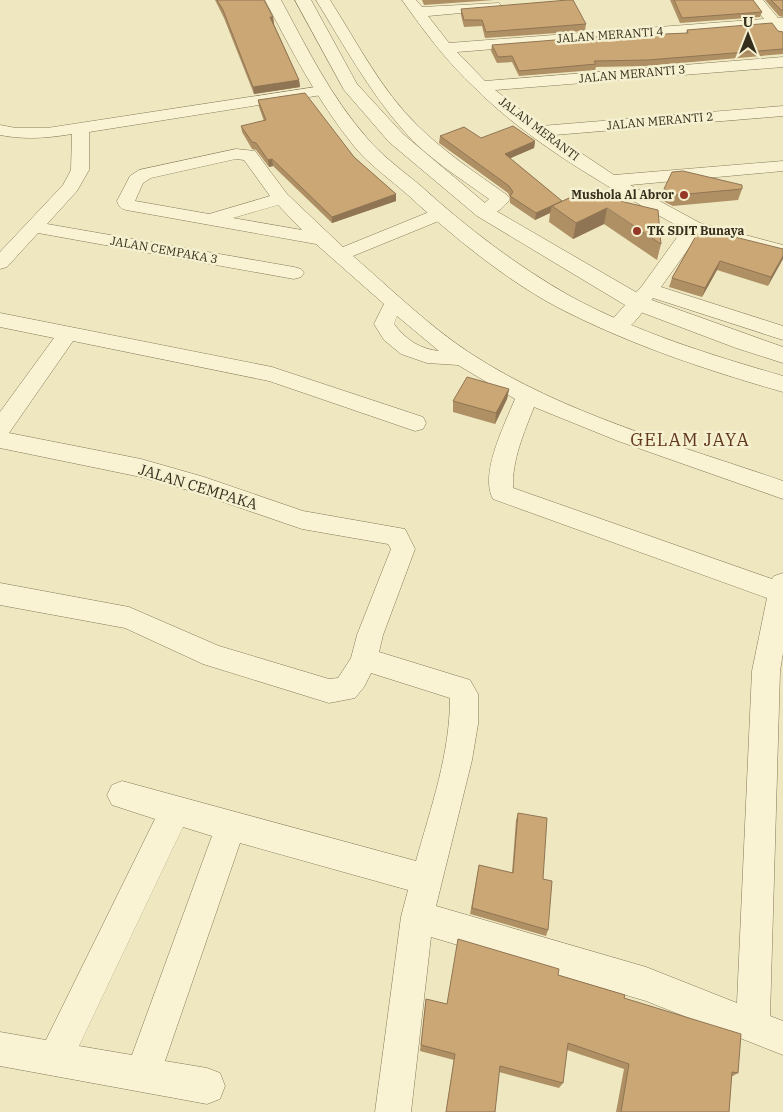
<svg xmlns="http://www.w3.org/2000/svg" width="783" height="1112" viewBox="0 0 783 1112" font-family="'IBM Plex Serif',serif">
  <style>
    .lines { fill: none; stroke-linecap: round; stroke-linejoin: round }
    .minor-casing { stroke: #867858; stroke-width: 1 }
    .tertiary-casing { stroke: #867858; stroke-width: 1 }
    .minor { fill: #f9f3d3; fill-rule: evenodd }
    .tertiary { fill: #f9f3d3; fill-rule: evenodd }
    .wall { fill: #af9065 }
    .shaded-wall { fill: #8f7553 }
    .building { fill: #cca776; stroke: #8f7553 }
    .poi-dot { fill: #953828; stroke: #f5f0cf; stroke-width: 2 }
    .labels { text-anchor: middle; stroke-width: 5; stroke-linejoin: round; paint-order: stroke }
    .far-street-label { font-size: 12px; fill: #362d1c; stroke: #f5f0cf }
    .far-poi-label { font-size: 12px; font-weight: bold; fill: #362d1c; stroke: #f5f0cf; text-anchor: end }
    .street-label { font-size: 15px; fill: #362d1c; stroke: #f5f0cf }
    .quarter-label { font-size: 18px; letter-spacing: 1px; fill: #62361c; stroke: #f5f0cf }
  </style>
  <rect width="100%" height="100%" fill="#eee7c0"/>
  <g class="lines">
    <defs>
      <g id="minor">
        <path d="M316 0H330C357 42 381 90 417 125 444 152 476 173 507 195L510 199C503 209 490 219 478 216L475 212 489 199C460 178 427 158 403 130 369 91 343 44 316 0Z"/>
        <path d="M402 0H416L422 7 499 3 501 6 499 9 494 10 428 16 449 43 764 19 749 0H763L778 18H783V37L778 36 771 27 457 52 485 81 783 57V67L495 90 541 126 783 106V116L554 135 614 175 783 161V171L630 185 700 223 783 245V257L699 234 661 287 783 326V340L653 298C642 311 629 337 610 332L607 327 610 322 642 286 683 229C612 189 533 146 475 88 447 62 424 31 402 0Z"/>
        <path d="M322 86 328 88 330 91 328 94 89 132V170L77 191 47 224 294 267 301 269 304 273 301 277 294 279 38 233 7 267 0 269V252L63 185 71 170 72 134C48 138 25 140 0 135V125L16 128H47Z"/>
        <path d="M236 149 255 151 287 194 343 247 434 210H446L449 214 446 218 353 256C390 288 430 327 470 353 563 414 679 445 783 481V499L618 441 534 407C524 433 512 459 513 488L772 579 774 576 783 573V653L780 671 770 1016 783 1021V1055L646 1001 431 937 411 1112H375L401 917 408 890 240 843 165 1061 207 1068 220 1073 225 1086 220 1099 207 1104 0 1066V1032L46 1040 155 819 112 805 107 795 112 785 122 781 416 861C431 807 450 754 450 698L371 673 364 687 355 698 329 703 203 664 125 628 0 605V583L129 607 219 646 329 679 338 678 351 658 357 635 391 549 388 544 302 529 191 491 141 477 0 448V412L54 338 0 327V313L272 367 423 417 426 423 423 429 415 431 269 381 73 341 9 433 141 459 204 477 303 511 405 529 415 549 383 635 379 652 470 680 478 694V724L472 760 436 906 646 967 737 1003 752 671 767 598 493 499C479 474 505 424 515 399L458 365 427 363 401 354 384 340 374 324 384 304 316 244 132 211C125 210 119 209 117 201L130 176 139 170ZM236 159 244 160 270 196 209 214 135 201 143 183 151 178ZM278 205 302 230 233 218ZM397 316 439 351C420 349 406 340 394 324ZM183 827 212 836 132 1055 79 1046Z"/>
      </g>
      <g id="tertiary">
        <path d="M265 0H281C307 48 331 97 367 138 382 156 403 171 421 186 466 227 517 266 570 296 636 332 711 355 783 376V392C706 370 628 344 557 307 506 280 451 235 409 196 391 180 368 164 353 145 317 100 292 51 265 0Z"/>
        <path d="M295 0H311L357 84 403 134 491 208 646 298 783 347V363L736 348 630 308 477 216 389 142 344 90Z"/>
      </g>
    </defs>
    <use href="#minor" class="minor-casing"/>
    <use href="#tertiary" class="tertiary-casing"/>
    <use href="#minor" class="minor"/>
    <use href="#tertiary" class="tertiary"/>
  </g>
  <g class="wall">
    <path d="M215 0H264L273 17 274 24 299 80 300 87 254 94 224 18Z"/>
    <path d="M422 0H494L424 5Z"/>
    <path d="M670 0H753L762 12 760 17 680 23Z"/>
    <path d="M765 0H783V17L779 16Z"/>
    <path d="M461 9 586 24 585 31 485 38 482 26 464 27 461 15Z"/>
    <path d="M687 30 778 31 783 32V54L646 66 596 67 595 70 519 76 512 62 497 63 491 51 492 45 686 34Z"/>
    <path d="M258 100 354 157 396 194V201L332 223 273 166 269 167 256 150 252 149 242 132 241 126 264 121 259 107Z"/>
    <path d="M440 136 535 141 534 148 510 158 562 201 582 192 661 244 657 260 604 224 573 239 549 222 550 213 535 220 510 203V197L508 193 439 143Z"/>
    <path d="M664 189H742L738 200 673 206 661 200Z"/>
    <path d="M697 234 783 249 768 286 717 270 702 297 669 287 672 278Z"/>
    <path d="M509 389 507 399 495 424 453 412V401Z"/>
    <path d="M518 813 543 879 548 930 546 936 470 914 479 865 512 873 516 820Z"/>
    <path d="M558 975 624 998 738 1073 731 1077 729 1112H616L624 1069 567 1050 563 1083 559 1088 499 1072 495 1112H446L454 1060 420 1051 426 999 447 1004Z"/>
  </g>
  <g class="shaded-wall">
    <path d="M270 17H273L274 24 271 25Z"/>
    <path d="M299 80 300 87 254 94 253 87Z"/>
    <path d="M535 141 534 148 504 161 505 154Z"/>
    <path d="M272 159 273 166 269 167 268 160Z"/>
    <path d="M396 194V201L332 223V217Z"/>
    <path d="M552 206 550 213 535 220 536 213Z"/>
    <path d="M607 208 604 224 573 239 576 223Z"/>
    <path d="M783 256V259L768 286 771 277Z"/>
    <path d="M720 261 717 270 702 297 705 288Z"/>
    <path d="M509 389 507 399 495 424 496 413Z"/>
  </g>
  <g class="building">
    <path d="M217 0H264L273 17H270L299 80 253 87 223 10Z"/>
    <path d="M568 0H573L586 24 486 32 482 20H464L461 9Z"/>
    <path d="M674 0H753L762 12 682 18Z"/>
    <path d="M771 0H783V11L781 10Z"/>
    <path d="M772 23 778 31 783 32V49L648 60 594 61 596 64 519 71 512 56 498 57 492 45 593 37 688 33 687 30Z"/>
    <path d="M305 93 354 157 396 194 332 217 272 159 268 160 256 143 252 142 241 126 266 120 258 100Z"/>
    <path d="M513 126 535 141 505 154 562 201 536 213 510 196 513 192 509 186 440 136 464 127 481 138Z"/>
    <path d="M683 171 742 185V189L676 195 664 189 672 172Z"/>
    <path d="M582 192 658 210 661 244 607 208 576 223 552 206Z"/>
    <path d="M719 233 783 249V256L771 277 720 261 705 288 672 278 697 234Z"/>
    <path d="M467 377 509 389 496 413 453 401Z"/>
    <path d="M518 813 547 818 543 879 552 881 548 930 472 908 479 865 513 873Z"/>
    <path d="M458 939 559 969 558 975 625 995 624 998 741 1034 738 1073 732 1072 729 1112H621L629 1064 568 1043 563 1083 500 1066 495 1112H446L455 1054 421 1045 426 999 447 1004Z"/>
  </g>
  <g class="poi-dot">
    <circle cx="684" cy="195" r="5"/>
    <circle cx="637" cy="231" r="5"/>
  </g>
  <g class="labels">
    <g class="far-street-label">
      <text transform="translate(610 35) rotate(-4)" y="4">JALAN MERANTI 4</text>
      <text transform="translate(632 74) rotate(-5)" y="4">JALAN MERANTI 3</text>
      <text transform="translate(660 121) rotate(-5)" y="4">JALAN MERANTI 2</text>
      <text transform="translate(539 129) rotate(37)" y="4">JALAN MERANTI</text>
      <text transform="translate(164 250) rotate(10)" y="4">JALAN CEMPAKA 3</text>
    </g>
    <g class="far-poi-label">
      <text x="674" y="199">Mushola Al Abror</text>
      <text x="647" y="235" text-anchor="start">TK SDIT Bunaya</text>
    </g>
    <g class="street-label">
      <text transform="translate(198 487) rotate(17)" y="5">JALAN CEMPAKA</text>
    </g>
    <g class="quarter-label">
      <text x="690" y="446">GELAM JAYA</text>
    </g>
  </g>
  <g transform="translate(748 35)" stroke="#f5f0cf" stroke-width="4" paint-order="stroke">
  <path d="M0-4L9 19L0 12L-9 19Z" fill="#362d1c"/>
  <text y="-8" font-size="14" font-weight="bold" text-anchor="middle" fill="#362d1c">U</text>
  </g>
</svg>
